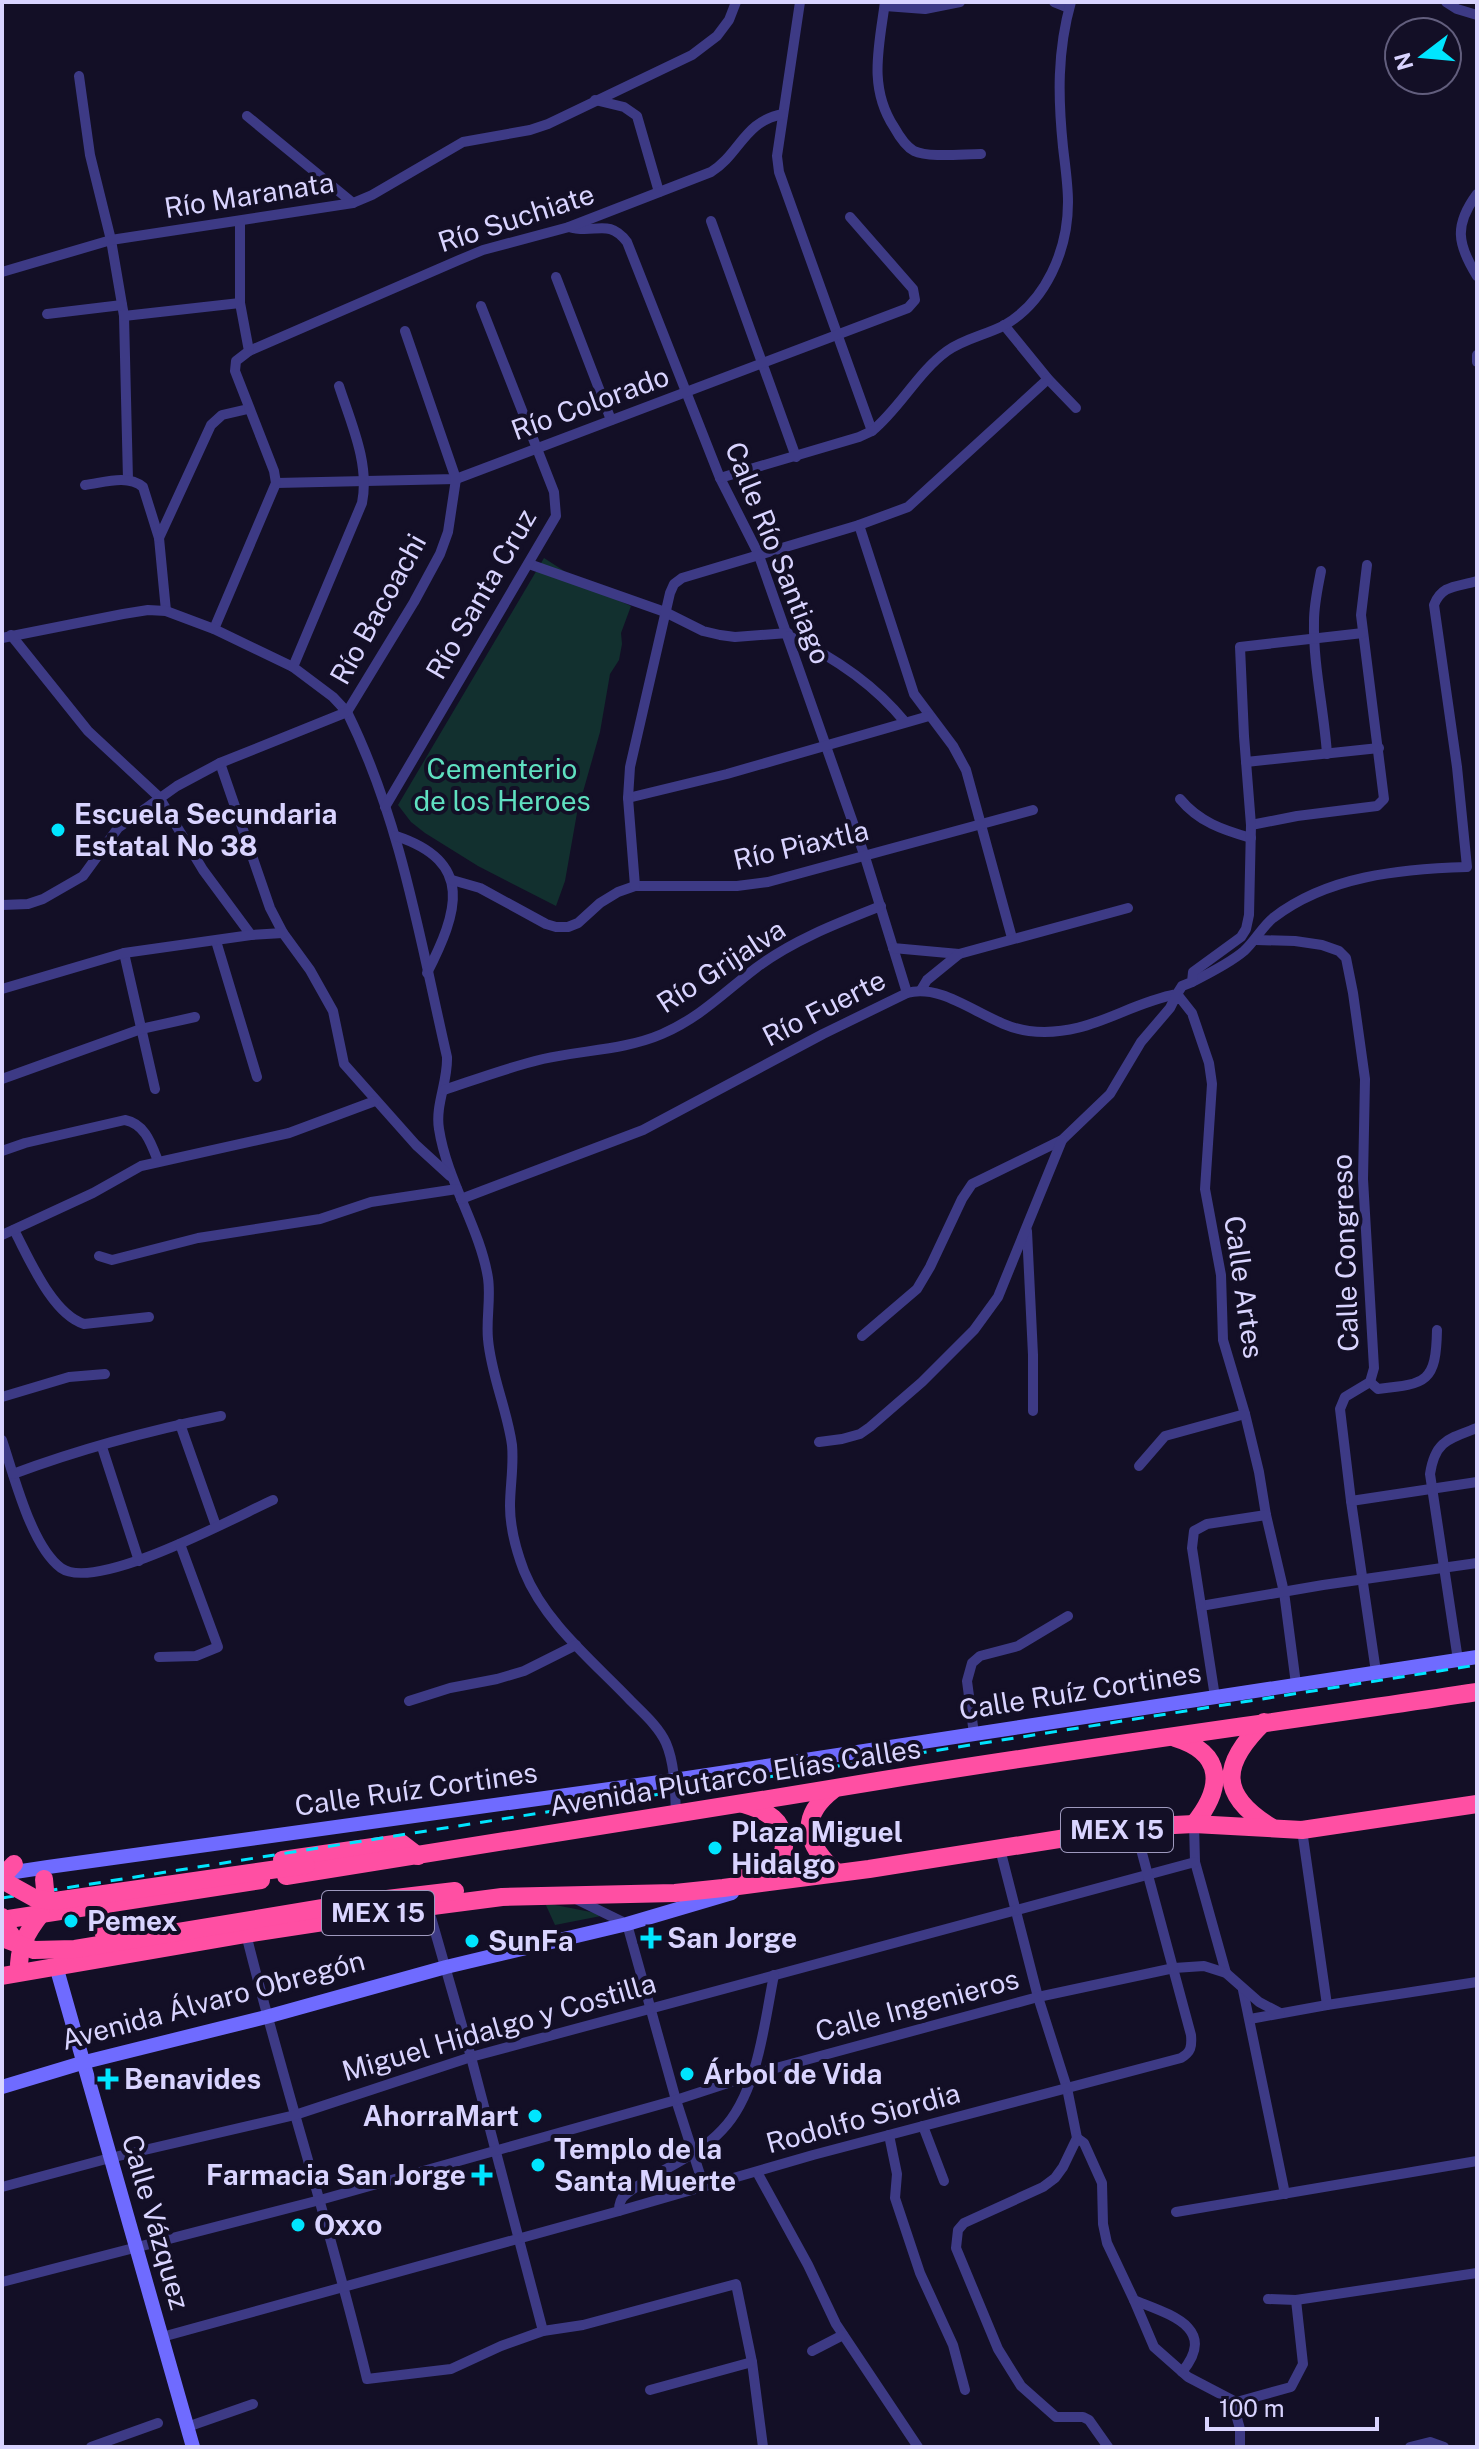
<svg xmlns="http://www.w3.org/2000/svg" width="1479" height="2449" viewBox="0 0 1479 2449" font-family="'Public Sans',sans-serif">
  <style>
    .green { fill: #12302f }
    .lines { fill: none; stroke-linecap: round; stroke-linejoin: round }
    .street { stroke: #3d3a85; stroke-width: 10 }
    .secondary { stroke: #6f6bff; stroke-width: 14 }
    .highway { stroke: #ff4fa3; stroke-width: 18 }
    .rail { stroke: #00e5ff; stroke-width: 3; stroke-dasharray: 12 10; stroke-linecap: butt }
    .highway-bridge { stroke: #ff4fa3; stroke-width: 18 }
    .poi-dot { fill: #00e5ff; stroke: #130f26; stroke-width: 3 }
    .labels { text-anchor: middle; stroke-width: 8; stroke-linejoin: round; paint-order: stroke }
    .shield { fill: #130f26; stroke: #9e99be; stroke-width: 2 }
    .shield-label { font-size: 26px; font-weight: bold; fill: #d9d4ff }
    .street-label { font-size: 28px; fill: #d9d4ff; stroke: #130f26 }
    .park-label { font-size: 28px; fill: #5fe0c0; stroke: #130f26 }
    .poi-label { font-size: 28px; font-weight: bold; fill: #d9d4ff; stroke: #130f26; text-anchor: start }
  </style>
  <rect width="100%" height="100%" fill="#130f26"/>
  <g class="green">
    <path d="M544 558 592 589 631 606 621 633 622 644 619 660 610 674 600 732 577 813 565 881 556 906 478 866 425 833 411 822 398 805Z"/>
    <path d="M545 1903 606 1915 555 1925Z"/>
  </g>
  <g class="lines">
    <g class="street">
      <path d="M800 2 777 156 779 172 872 431"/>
      <path d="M885 2C879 47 868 87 894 127 899 136 905 146 914 151 929 158 963 154 981 154"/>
      <path d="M1054 2 1069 8"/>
      <path d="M1446 2 1457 9 1477 15"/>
      <path d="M885 6 925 9 960 2"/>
      <path d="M79 76 90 155 111 240 124 316 128 480"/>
      <path d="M595 100 624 107 637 116 659 192"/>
      <path d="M247 116 353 203"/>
      <path d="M1477 194C1454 225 1457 244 1477 276"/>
      <path d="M711 221 796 457"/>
      <path d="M569 227C594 235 608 217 627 242L720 478 758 553 865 857 907 993"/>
      <path d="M2 272 111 240 353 203 372 195 463 142 530 130 548 124 692 55 717 36 729 20 736 2"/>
      <path d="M556 277 611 420"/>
      <path d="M47 314 122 305"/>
      <path d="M124 316 240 303"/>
      <path d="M1004 325 1048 379 1076 408"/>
      <path d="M249 351 459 260 483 250 569 227 711 172C740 154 744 121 783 114"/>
      <path d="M1477 355V362"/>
      <path d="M720 478 859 437 872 431C900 408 918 372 947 351 964 339 985 335 1003 326 1046 302 1068 250 1068 202 1068 184 1065 165 1063 147 1058 98 1057 51 1071 2"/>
      <path d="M276 483 456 479 908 308 915 300 913 289 850 217"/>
      <path d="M85 485C103 483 127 474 143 487L159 538 166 611"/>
      <path d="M859 525 914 694 953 746 966 770 1012 938"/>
      <path d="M159 538 211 425 222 415 248 409"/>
      <path d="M529 564 665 612 703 631 720 635 735 637 788 633"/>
      <path d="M1321 571C1318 587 1314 604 1314 621 1313 665 1324 710 1327 754"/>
      <path d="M214 629 276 483 274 471 235 371 236 361 249 351 240 303V221"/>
      <path d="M11 635 88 731 159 797 203 870 251 935"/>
      <path d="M789 636C834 657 874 684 905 722"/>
      <path d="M2 638 123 614 148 610 166 611 214 629 293 667 333 697 347 712C401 821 420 940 447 1057 448 1082 435 1105 439 1129 447 1181 480 1228 488 1278 491 1298 486 1319 488 1339 491 1375 507 1409 512 1445 514 1466 510 1486 510 1506 510 1528 516 1550 524 1571 545 1623 593 1661 631 1701 643 1713 659 1727 666 1743 675 1764 675 1791 676 1814"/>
      <path d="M293 667 362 503C370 464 351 423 339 386"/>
      <path d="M1246 762 1379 748"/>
      <path d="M220 763 270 908 283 933 310 970 333 1011 344 1064 416 1145 450 1176"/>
      <path d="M628 798 727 774 929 716"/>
      <path d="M1180 799C1199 822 1223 830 1251 838"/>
      <path d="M385 807 556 516 554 492 481 306"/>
      <path d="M1251 825 1297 816 1377 806 1384 799 1361 615 1367 565"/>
      <path d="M396 836C475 862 458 912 427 973"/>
      <path d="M452 880 480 888 546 924 556 927H568L578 923 600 903 618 892 635 886H737L768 882 1033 810"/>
      <path d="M635 886 628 798 630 767 670 593 674 584 682 578 859 525 908 507 1048 379"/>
      <path d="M2 905 28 904 43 899 83 876 118 828 177 786 220 763 347 712 414 602 440 554 448 532 456 479 405 331"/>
      <path d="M1256 940 1295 941 1322 945 1339 951 1346 958 1353 993 1365 1079 1363 1179 1374 1368 1370 1382 1345 1397 1340 1409 1351 1501 1376 1672"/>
      <path d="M216 941 257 1077"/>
      <path d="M893 948 959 954 1128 908"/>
      <path d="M124 953 155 1089"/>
      <path d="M1192 982C1208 974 1230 963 1244 951 1255 941 1262 927 1273 918 1327 876 1400 869 1467 867L1457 767 1434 605C1442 584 1458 587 1477 581"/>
      <path d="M2 989 124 953 251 935 283 933"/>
      <path d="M921 990 927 980 959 954"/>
      <path d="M2 1079 141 1029 195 1017"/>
      <path d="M444 1090C477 1079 509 1067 543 1059 582 1050 625 1050 662 1034 701 1017 723 993 756 968 793 940 838 923 881 906"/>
      <path d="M2 1151 25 1143 125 1120C145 1124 151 1143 158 1161"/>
      <path d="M461 1199 643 1130 823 1034 907 993C947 982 987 1026 1029 1031 1088 1038 1124 1004 1177 994L1182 986 1192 982 1193 972 1241 937 1246 929 1249 915 1251 825 1244 736 1240 647 1363 633"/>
      <path d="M14 1230C29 1258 52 1314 84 1324L149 1317"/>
      <path d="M1027 1231 1033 1355V1411"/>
      <path d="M2 1235 93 1193 141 1166 289 1133 375 1101"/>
      <path d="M99 1256 112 1260 198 1238 320 1219 371 1202 457 1189"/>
      <path d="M862 1336 917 1289 930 1267 962 1199 972 1184 1062 1140 1110 1094 1141 1042 1170 1008 1177 994 1192 1013 1209 1063 1212 1084 1205 1189 1221 1275 1223 1340 1245 1414 1259 1472 1266 1515 1284 1592 1296 1684"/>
      <path d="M1370 1382 1378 1389C1427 1384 1436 1382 1437 1330"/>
      <path d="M2 1397 69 1377 105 1374"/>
      <path d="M180 1424 216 1526"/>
      <path d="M2 1440C14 1475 31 1546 61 1568 96 1593 235 1517 273 1500"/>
      <path d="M819 1442 842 1439 860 1434 870 1427 922 1382 974 1330 998 1297 1062 1140"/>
      <path d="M102 1447 139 1561"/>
      <path d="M1139 1466 1165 1436 1245 1414"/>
      <path d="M13 1474C80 1449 151 1430 221 1416"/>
      <path d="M1351 1501 1477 1482"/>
      <path d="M1201 1606 1323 1585 1477 1563"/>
      <path d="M159 1657 196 1656 218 1647 180 1544"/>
      <path d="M1458 1660 1430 1474C1435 1441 1448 1439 1477 1428"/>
      <path d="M1215 1697 1192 1548 1194 1531 1207 1524 1266 1515"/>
      <path d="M409 1701 450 1688 497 1679 524 1671 576 1645"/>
      <path d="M974 1734 967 1681 972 1663 980 1656 1018 1646 1068 1616"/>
      <path d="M1194 1824 1195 1862 1226 1973"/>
      <path d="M1302 1830 1327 2005"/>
      <path d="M1000 1849 1038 1997 1067 2088 1077 2138 1063 2167 1055 2178 1043 2187 964 2223 958 2230 956 2248 998 2349 1021 2386 1056 2417H1083L1089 2420 1108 2447"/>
      <path d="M576 1899 627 1924 676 2100 704 2187"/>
      <path d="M428 1907 471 2057 543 2331"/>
      <path d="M246 1934C283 2083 331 2229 367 2379L451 2369 501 2346 543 2331 583 2325 736 2284 752 2362 763 2447"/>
      <path d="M1243 1990 1285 2194"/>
      <path d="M1250 2019 1327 2005 1477 1982"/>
      <path d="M923 2126 944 2181"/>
      <path d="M889 2135 897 2174 895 2198 920 2273 953 2345 965 2390"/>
      <path d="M1077 2138 1084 2143 1102 2183 1103 2224 1107 2243 1134 2300C1168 2314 1219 2327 1182 2372"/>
      <path d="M757 2172 808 2265 836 2324 918 2447"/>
      <path d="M2 2187 110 2158 295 2115 471 2057 1195 1862"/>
      <path d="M619 2211C619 2205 620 2199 625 2195 655 2171 695 2159 722 2130 758 2093 764 2024 774 1975"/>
      <path d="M1176 2212 1477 2161"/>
      <path d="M2 2282 320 2200 676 2100 765 2071 1038 1997 1174 1968 1204 1966 1226 1973 1259 2002 1280 2013"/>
      <path d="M1268 2299 1296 2300 1477 2273"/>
      <path d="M1134 2300 1154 2347 1188 2377 1232 2400 1240 2429V2447"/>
      <path d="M162 2337 619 2211 813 2155 1181 2058C1191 2052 1192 2047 1191 2035L1135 1827"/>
      <path d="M812 2351 843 2335"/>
      <path d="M650 2390 752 2362"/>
      <path d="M1233 2403 1291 2387 1303 2364 1296 2300"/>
      <path d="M187 2427 253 2404"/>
      <path d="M91 2447 158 2423"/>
      <path d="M1410 2447 1430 2442 1444 2447"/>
    </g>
    <g class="secondary">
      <path d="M2 1877 15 1872 48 1867 674 1780 1477 1657"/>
      <path d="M56 1966 193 2447"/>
      <path d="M2 2087 85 2062 266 2017 446 1967 627 1924 732 1893"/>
    </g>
    <g class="highway">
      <path d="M1264 1722C1222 1763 1217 1794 1271 1827"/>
      <path d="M1175 1738C1224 1753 1224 1787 1194 1824"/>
      <path d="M833 1790C797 1818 806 1845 837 1873"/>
      <path d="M743 1804C753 1807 764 1810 773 1818 779 1823 783 1832 784 1841 786 1864 764 1872 746 1877"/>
      <path d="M282 1860 401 1843 418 1856"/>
      <path d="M286 1876C486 1845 685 1813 884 1780 1081 1748 1279 1722 1477 1692"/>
      <path d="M2 1877 14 1864"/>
      <path d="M107 1904C97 1922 103 1943 119 1954"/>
      <path d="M2 1920 261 1880"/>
      <path d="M19 1972C18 1948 26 1933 41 1914"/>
      <path d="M2 1976 246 1934 402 1910 502 1897 675 1893 723 1888 869 1869 1135 1827 1194 1824 1302 1830 1477 1804"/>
    </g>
    <path class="rail" d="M2 1898 1477 1665"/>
    <g class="highway-bridge">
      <path d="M44 1879 46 1900"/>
      <path d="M9 1884 36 1899 55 1901 306 1865"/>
      <path d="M2 1917 5 1926 18 1945"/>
      <path d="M2 1938 34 1950 75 1949 353 1903 455 1891"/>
    </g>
  </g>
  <g class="poi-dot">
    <circle cx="58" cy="830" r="8"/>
    <circle cx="715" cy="1848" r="8"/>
    <circle cx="71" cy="1921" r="8"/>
    <path d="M647 1926h8v8h8v8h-8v8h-8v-8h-8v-8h8z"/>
    <circle cx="472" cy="1941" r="8"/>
    <circle cx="687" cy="2074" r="8"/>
    <path d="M104 2067h8v8h8v8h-8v8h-8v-8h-8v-8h8z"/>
    <circle cx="535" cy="2116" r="8"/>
    <circle cx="538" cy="2165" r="8"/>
    <path d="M478 2163h8v8h8v8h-8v8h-8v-8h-8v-8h8z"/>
    <circle cx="298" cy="2225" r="8"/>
  </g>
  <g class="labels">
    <g class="shield">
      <rect x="1061" y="1808" width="112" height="44" rx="6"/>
      <rect x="322" y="1891" width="112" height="44" rx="6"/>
    </g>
    <g class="shield-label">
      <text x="1117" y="1839">MEX 15</text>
      <text x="378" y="1922">MEX 15</text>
    </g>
    <g class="street-label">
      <text transform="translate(249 195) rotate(-9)" y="10">Río Maranata</text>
      <text transform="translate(516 218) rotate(-18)" y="10">Río Suchiate</text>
      <text transform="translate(590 403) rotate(-20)" y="10">Río Colorado</text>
      <text transform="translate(778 553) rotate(68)" y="10">Calle Río Santiago</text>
      <text transform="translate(481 594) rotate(-60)" y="10">Río Santa Cruz</text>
      <text transform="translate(378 609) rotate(-61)" y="10">Río Bacoachi</text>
      <text transform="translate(801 845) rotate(-13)" y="10">Río Piaxtla</text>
      <text transform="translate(721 966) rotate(-33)" y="10">Río Grijalva</text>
      <text transform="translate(824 1008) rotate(-27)" y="10">Río Fuerte</text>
      <text transform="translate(1345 1253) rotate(-92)" y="10">Calle Congreso</text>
      <text transform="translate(1244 1287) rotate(82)" y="10">Calle Artes</text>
      <text transform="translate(1080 1691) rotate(-9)" y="10">Calle Ruíz Cortines</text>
      <text transform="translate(735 1777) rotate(-9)" y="10">Avenida Plutarco Elías Calles</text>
      <text transform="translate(416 1789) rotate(-8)" y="10">Calle Ruíz Cortines</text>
      <text transform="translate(213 2000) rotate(-15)" y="10">Avenida Álvaro Obregón</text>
      <text transform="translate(917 2005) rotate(-15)" y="10">Calle Ingenieros</text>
      <text transform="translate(499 2027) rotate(-16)" y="10">Miguel Hidalgo y Costilla</text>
      <text transform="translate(863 2118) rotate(-15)" y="10">Rodolfo Siordia</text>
      <text transform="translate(156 2222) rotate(74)" y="10">Calle Vázquez</text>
    </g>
    <g class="park-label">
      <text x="502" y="779">Cementerio<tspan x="502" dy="32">de los Heroes</tspan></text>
    </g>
    <g class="poi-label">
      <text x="74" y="824">Escuela Secundaria<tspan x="74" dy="32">Estatal No 38</tspan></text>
      <text x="731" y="1842">Plaza Miguel<tspan x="731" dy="32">Hidalgo</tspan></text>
      <text x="87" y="1931">Pemex</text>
      <text x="667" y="1948">San Jorge</text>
      <text x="488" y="1951">SunFa</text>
      <text x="703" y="2084">Árbol de Vida</text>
      <text x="124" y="2089">Benavides</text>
      <text x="519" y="2126" text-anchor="end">AhorraMart</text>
      <text x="554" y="2159">Templo de la<tspan x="554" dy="32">Santa Muerte</tspan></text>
      <text x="466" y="2185" text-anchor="end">Farmacia San Jorge</text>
      <text x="314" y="2235">Oxxo</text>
    </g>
  </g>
  <rect width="1479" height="2449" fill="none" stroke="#d9d4ff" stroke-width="8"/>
  <g transform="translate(1423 56) rotate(254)"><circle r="38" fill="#130f26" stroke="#625e7d" stroke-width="2"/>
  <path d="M0-6L14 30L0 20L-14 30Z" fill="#00e5ff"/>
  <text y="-12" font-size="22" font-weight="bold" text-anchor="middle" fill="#d9d4ff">N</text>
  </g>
  <path d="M1207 2417v12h170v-12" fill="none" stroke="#d9d4ff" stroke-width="4"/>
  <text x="1219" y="2417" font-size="24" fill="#d9d4ff" stroke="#130f26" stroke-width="6" paint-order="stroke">100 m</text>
</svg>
